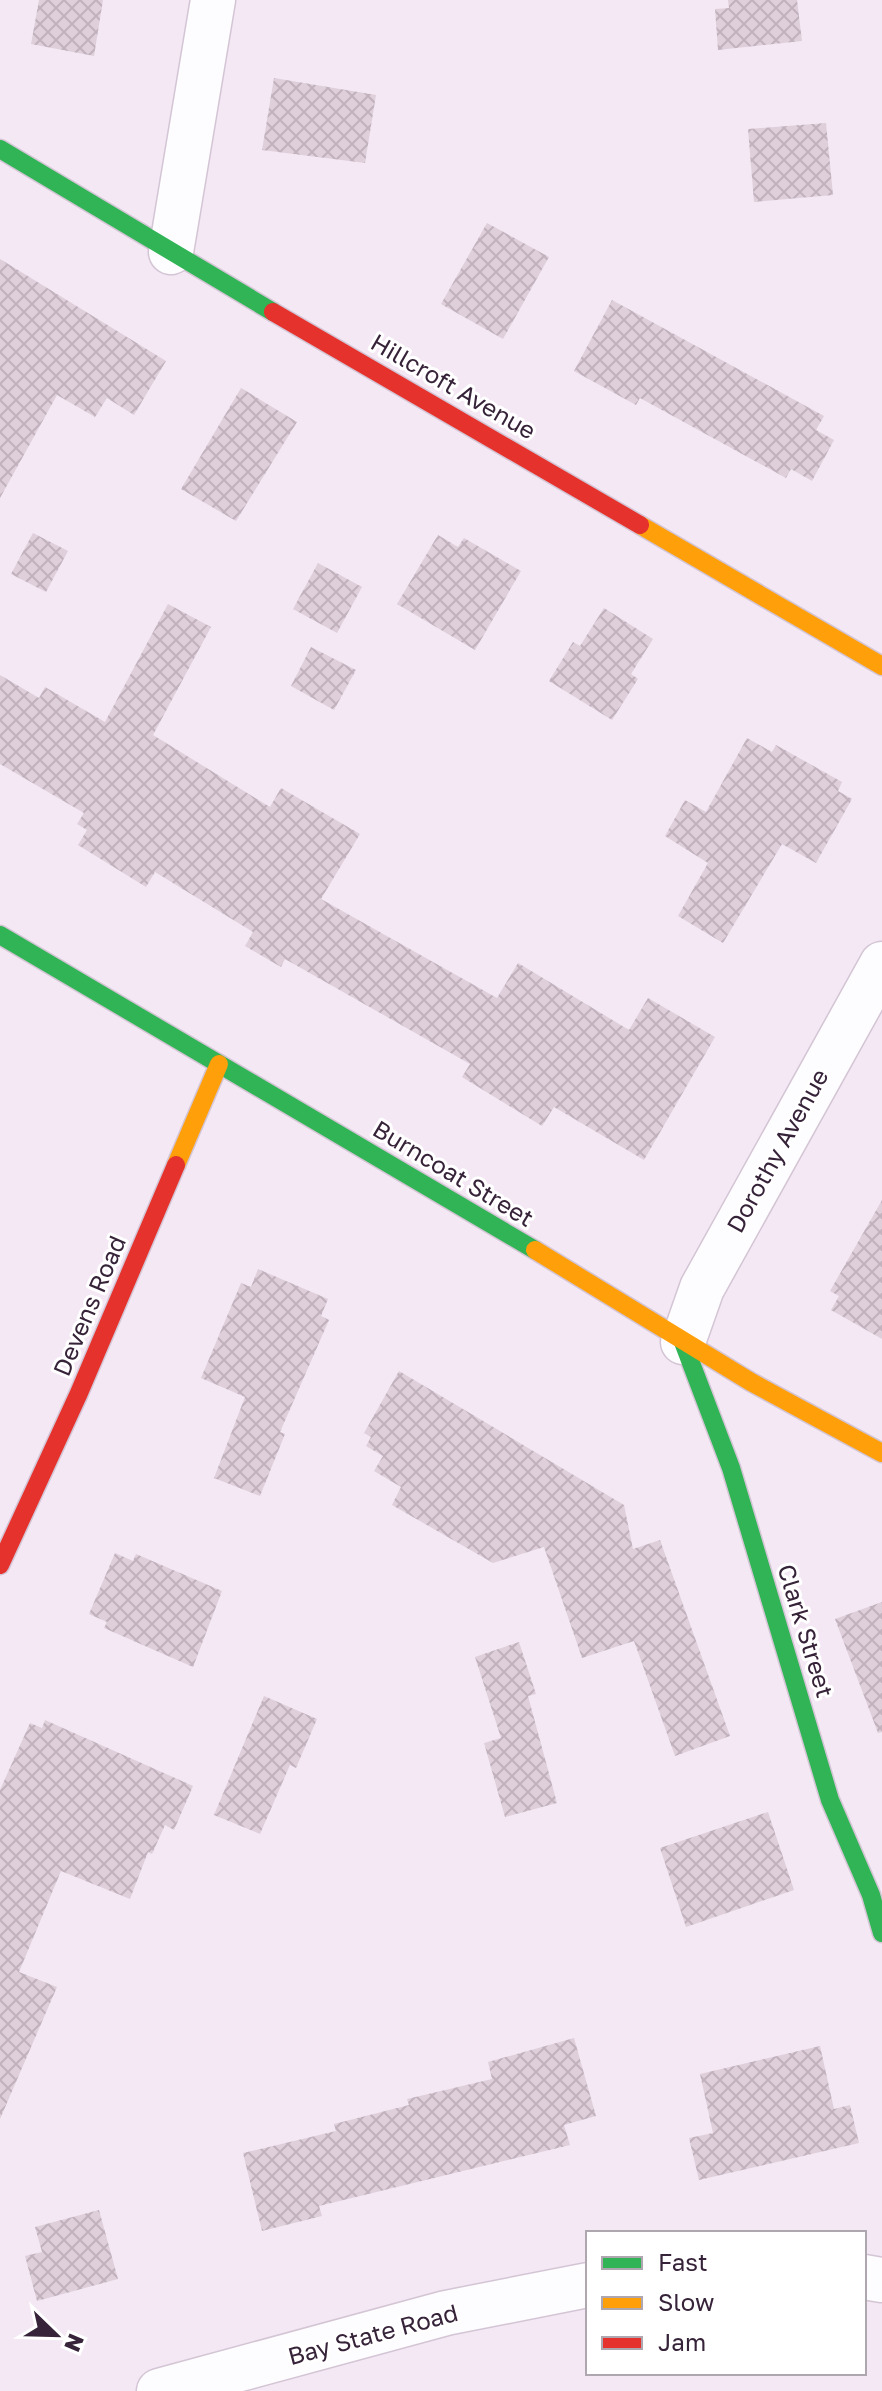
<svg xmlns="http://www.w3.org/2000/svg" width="882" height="2391" viewBox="0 0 882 2391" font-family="'Golos Text',sans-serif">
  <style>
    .building { fill: url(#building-cross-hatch) }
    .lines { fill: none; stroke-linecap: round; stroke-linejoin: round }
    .street-casing { stroke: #d4c5d5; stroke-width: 47 }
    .fast-casing { stroke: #d4c5d5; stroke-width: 21 }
    .slow-casing { stroke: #d4c5d5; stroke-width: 21 }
    .jam-casing { stroke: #d4c5d5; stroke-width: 21 }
    .street { stroke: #fdfcfe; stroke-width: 44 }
    .fast { stroke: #30b455; stroke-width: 18 }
    .slow { stroke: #ff9f0a; stroke-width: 18 }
    .jam { stroke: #e5322d; stroke-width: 18 }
    .labels { text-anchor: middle; stroke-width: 6; stroke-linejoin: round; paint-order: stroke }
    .street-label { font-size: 24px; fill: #372339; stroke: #fff }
  </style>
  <defs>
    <pattern id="building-cross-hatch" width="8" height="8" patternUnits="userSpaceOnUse" patternTransform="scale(2)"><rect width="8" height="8" fill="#dfcfdb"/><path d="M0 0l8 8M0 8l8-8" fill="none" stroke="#c0b1bd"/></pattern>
  </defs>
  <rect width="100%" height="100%" fill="#f4e8f5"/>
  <g class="building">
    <path d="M39 0H103L94 56 31 44Z"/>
    <path d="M728 0H797L802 41 718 50 715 9 729 8Z"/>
    <path d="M274 78 376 95 365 163 262 150Z"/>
    <path d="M826 123 833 195 754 202 748 129Z"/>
    <path d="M487 223 549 257 503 339 441 304Z"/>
    <path d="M0 259 166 361 134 415 107 398 95 417 57 395 0 498Z"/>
    <path d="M612 300 824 416 816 430 834 440 812 481 791 469 786 478 640 398 636 405 574 371Z"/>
    <path d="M241 388 297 422 236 521 181 489Z"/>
    <path d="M33 533 68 551 46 592 11 574Z"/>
    <path d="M438 535 458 547 464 538 521 571 475 650 397 604Z"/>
    <path d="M318 563 362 587 337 633 293 609Z"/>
    <path d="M168 604 211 627 153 735 270 807 281 788 360 834 321 899 497 998 518 963 629 1030 648 998 715 1037 644 1160 554 1107 542 1126 462 1077 470 1064 285 959 281 967 245 946 253 932 155 872 146 887 78 845 87 830 77 824 84 813 0 764V675L39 698 45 687 105 722Z"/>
    <path d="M604 608 653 639 631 674 638 679 612 720 549 681 573 642 580 646Z"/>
    <path d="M311 647 356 670 334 710 291 686Z"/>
    <path d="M747 738 772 752 776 745 842 782 838 791 852 799 816 863 782 844 723 943 678 916 708 863 665 836 685 800 706 812Z"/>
    <path d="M882 1200V1339L831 1310 839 1296 830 1291Z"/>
    <path d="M258 1269 328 1299 321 1316 329 1320 280 1432 285 1434 260 1496 214 1478 245 1397 201 1378 241 1283 251 1287Z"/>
    <path d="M399 1371 624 1505 633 1549 660 1540 730 1736 675 1756 634 1641 582 1658 544 1547 493 1563 392 1505 401 1487 374 1471 383 1456 366 1446 371 1437 364 1433Z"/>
    <path d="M115 1553 133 1561 136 1554 222 1591 193 1667 104 1628 107 1622 89 1614Z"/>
    <path d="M882 1602V1732L878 1733 835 1619Z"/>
    <path d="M519 1642 536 1694 528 1696 557 1803 505 1817 484 1743 501 1738 475 1657Z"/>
    <path d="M264 1696 317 1719 296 1768 290 1765 260 1834 214 1815Z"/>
    <path d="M45 1720 193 1786 174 1830 165 1825 152 1854 148 1852 130 1899 61 1871 19 1972 57 1987 0 2119V1790L30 1723 42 1728Z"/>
    <path d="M768 1812 794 1890 686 1927 660 1848Z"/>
    <path d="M574 2038 596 2116 564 2125 570 2145 319 2206 322 2216 262 2231 243 2153 336 2131 334 2124 409 2105 407 2099 492 2079 488 2062Z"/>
    <path d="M820 2046 834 2109 850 2105 859 2143 699 2180 689 2138 713 2133 700 2074Z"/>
    <path d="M99 2210 118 2279 37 2301 25 2256 42 2252 35 2227Z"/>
  </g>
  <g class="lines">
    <defs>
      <g id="street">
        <path d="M171 252 213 0"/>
        <path d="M683 1342 702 1288 882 964"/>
        <path d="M864 2277 882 2280"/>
        <path d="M159 2391 446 2313 588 2285"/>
      </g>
      <g id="fast">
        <path d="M0 149 273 312"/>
        <path d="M0 935 535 1250"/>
        <path d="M683 1342 731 1468 830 1800 871 1895 882 1933"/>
      </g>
      <g id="slow">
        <path d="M640 525 882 666"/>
        <path d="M176 1165 219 1064"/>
        <path d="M535 1250 751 1382 882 1453"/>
      </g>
      <g id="jam">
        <path d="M273 312 640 525"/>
        <path d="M0 1565 79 1393 176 1165"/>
      </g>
    </defs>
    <use href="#street" class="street-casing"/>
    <use href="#fast" class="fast-casing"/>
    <use href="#slow" class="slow-casing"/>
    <use href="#jam" class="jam-casing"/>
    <use href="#street" class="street"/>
    <use href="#fast" class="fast"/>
    <use href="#slow" class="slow"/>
    <use href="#jam" class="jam"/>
  </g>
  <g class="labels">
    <g class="street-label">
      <text transform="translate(453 387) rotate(30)" y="8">Hillcroft Avenue</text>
      <text transform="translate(778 1151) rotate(-61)" y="8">Dorothy Avenue</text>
      <text transform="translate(453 1174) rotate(31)" y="8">Burncoat Street</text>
      <text transform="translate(90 1306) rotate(-67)" y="8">Devens Road</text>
      <text transform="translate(805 1631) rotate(73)" y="8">Clark Street</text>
      <text transform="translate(373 2335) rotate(-15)" y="8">Bay State Road</text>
    </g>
  </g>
  <rect x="586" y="2231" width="280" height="144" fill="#ffffff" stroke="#afa7b0" stroke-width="2"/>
  <rect x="602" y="2257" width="40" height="12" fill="#30b455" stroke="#afa7b0" stroke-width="2"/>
  <text x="658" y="2271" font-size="24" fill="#372339">Fast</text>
  <rect x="602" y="2297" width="40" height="12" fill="#ff9f0a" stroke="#afa7b0" stroke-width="2"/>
  <text x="658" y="2311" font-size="24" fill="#372339">Slow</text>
  <rect x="602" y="2337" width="40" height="12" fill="#e5322d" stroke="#afa7b0" stroke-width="2"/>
  <text x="658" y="2351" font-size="24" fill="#372339">Jam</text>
  <g transform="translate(56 2335) rotate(113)" stroke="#ffffff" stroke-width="6" paint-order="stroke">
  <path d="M0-6L14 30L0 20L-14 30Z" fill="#372339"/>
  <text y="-12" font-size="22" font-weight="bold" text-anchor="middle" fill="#372339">N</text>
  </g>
</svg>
